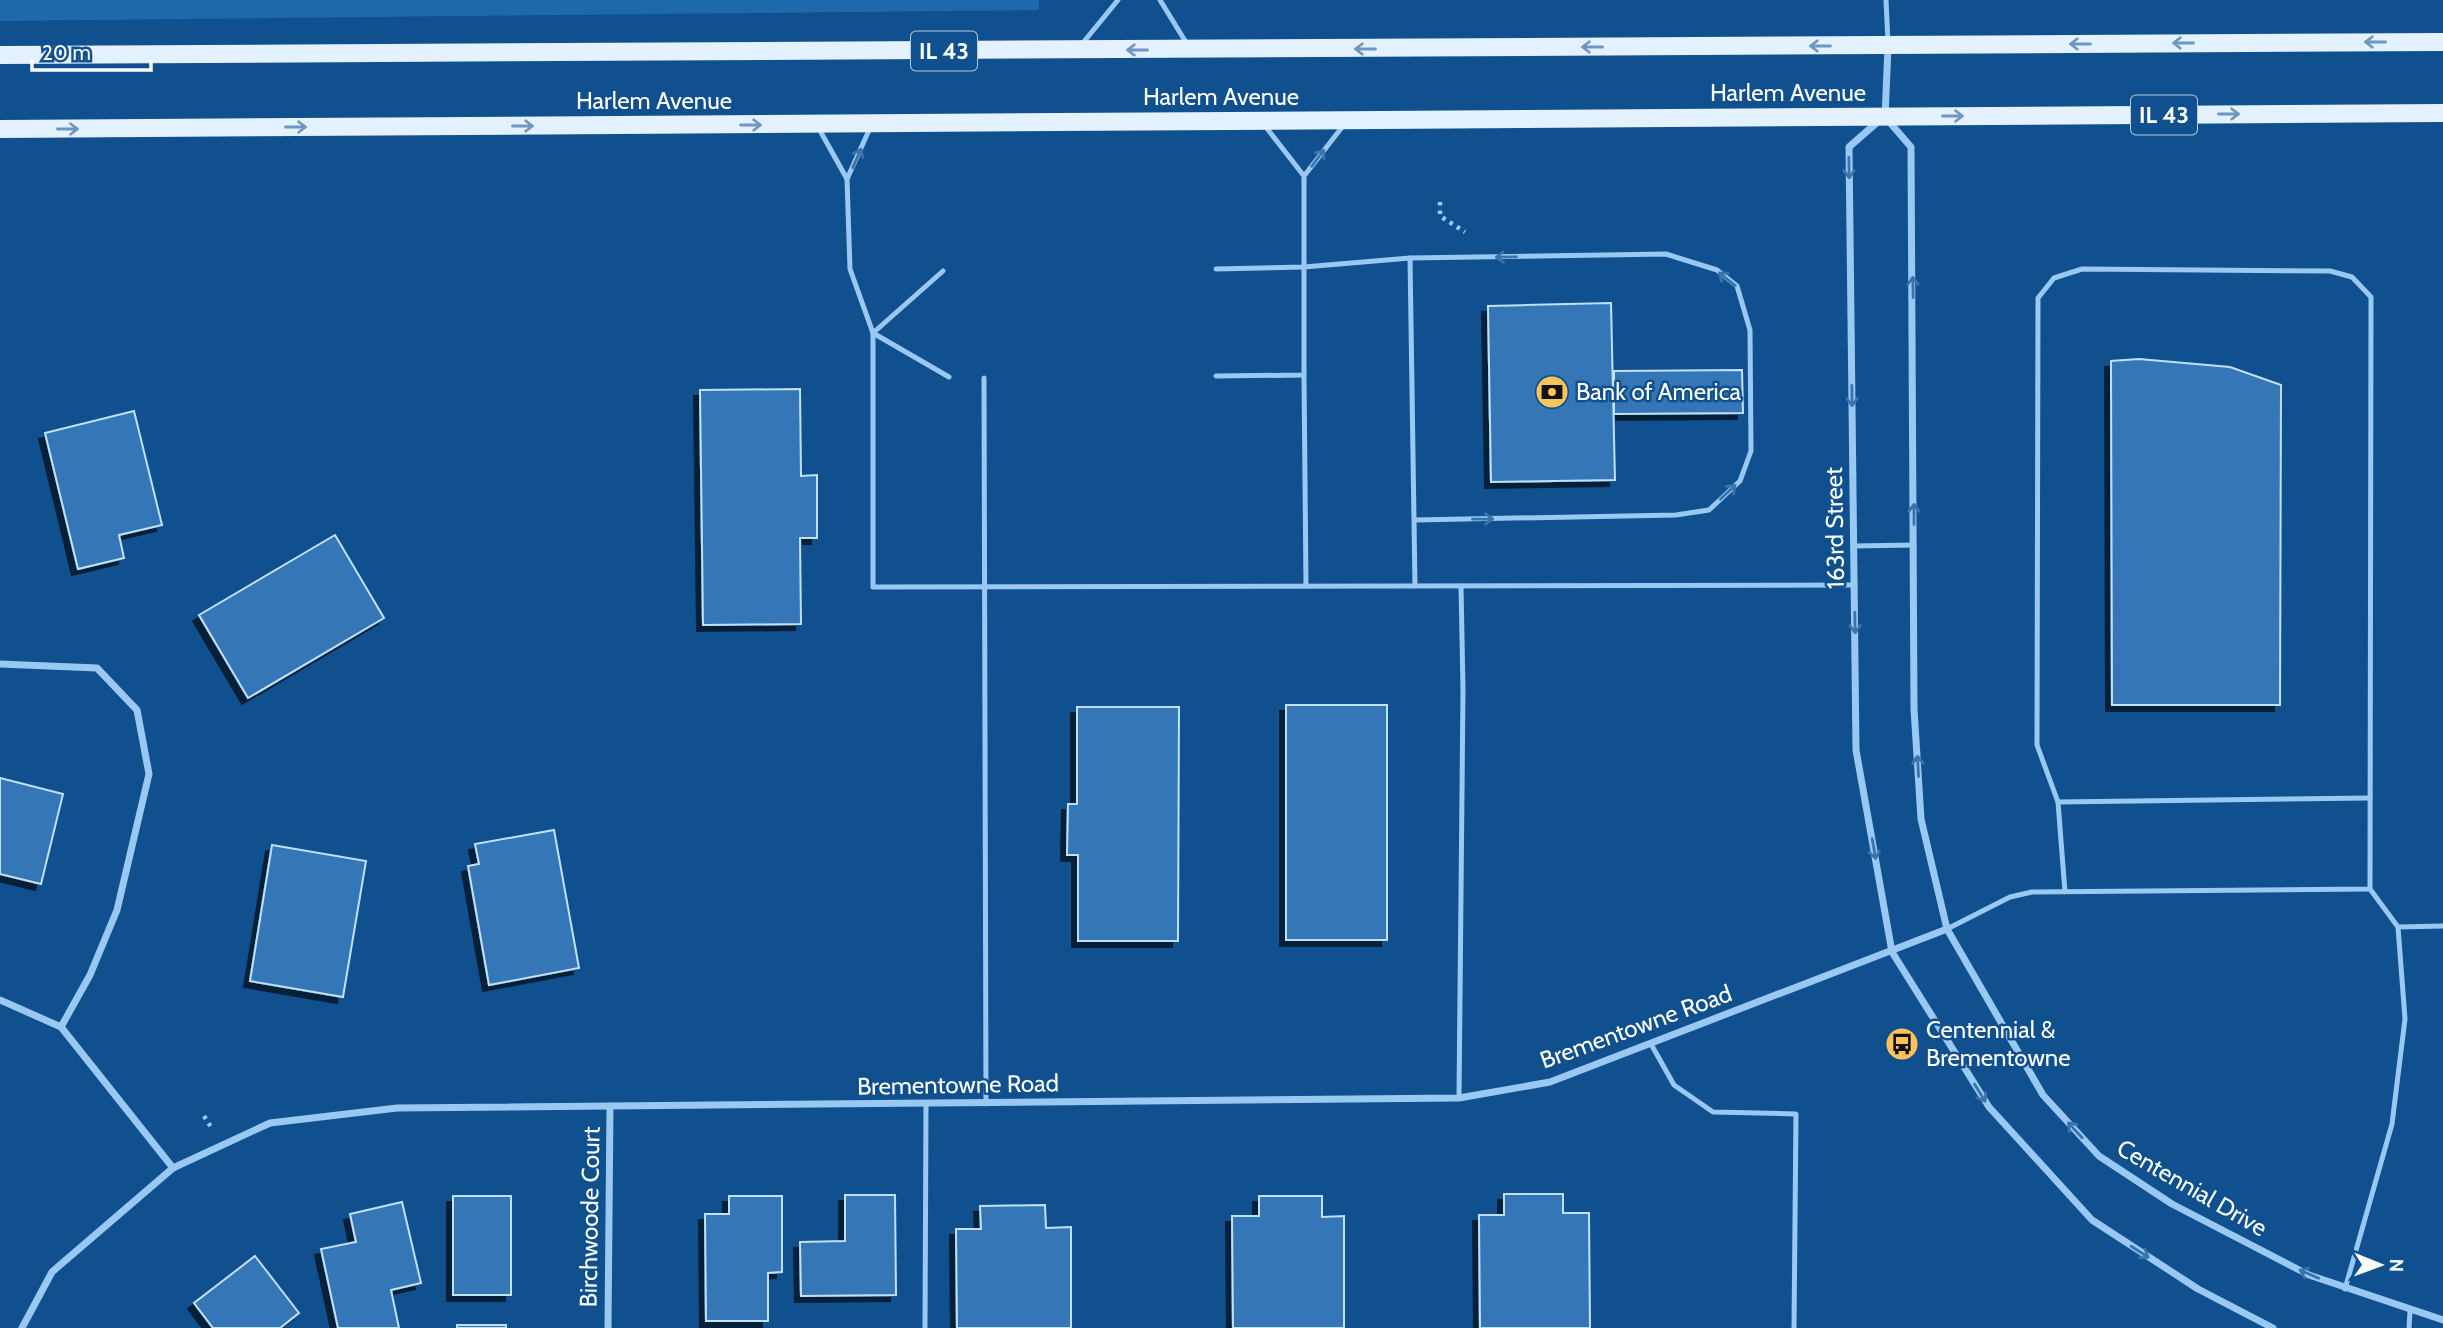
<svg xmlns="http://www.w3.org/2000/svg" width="2443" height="1328" viewBox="0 0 2443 1328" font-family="Cabin,sans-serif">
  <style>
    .green { fill: #1e68ac }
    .building { fill: #3477b6; stroke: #c0e0fd; stroke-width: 2; filter: url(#shadow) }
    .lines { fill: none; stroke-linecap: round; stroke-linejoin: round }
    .path { stroke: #99c8f3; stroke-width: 4.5; stroke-dasharray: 3.5 5; stroke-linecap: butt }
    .service { stroke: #99c8f3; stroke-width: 5 }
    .minor { stroke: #99c8f3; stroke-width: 7 }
    .primary { stroke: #e4f1ff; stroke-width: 18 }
    .oneway { stroke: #6f98c1 }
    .oneway2 { stroke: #3974ac }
    .labels { text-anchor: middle; stroke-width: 5; stroke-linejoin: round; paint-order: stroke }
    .shield { fill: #10508e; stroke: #b7cadd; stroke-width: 2 }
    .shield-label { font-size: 23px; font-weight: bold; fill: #fff }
    .street-label { font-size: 24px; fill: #fff; stroke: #10508e }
    .poi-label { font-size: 24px; fill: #fff; stroke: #10508e; text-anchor: start }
  </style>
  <defs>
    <filter id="shadow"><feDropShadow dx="-6" dy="6" stdDeviation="0" flood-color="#0009"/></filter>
  </defs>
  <rect width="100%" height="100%" fill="#10508e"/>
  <path class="green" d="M0 0H1039V10L0 21Z"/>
  <g class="building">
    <path d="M1611 303 1615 480 1491 482 1488 306Z"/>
    <path d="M2139 359 2230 367 2281 385 2280 705H2112L2111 361Z"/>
    <path d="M1742 370 1743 413 1614 414V371Z"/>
    <path d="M800 389 801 476 817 475V538H800L801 624 703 625 700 390Z"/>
    <path d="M134 411 162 525 119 535 124 558 78 569 45 433Z"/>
    <path d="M335 535 384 618 248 698 199 615Z"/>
    <rect x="1286" y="705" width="101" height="235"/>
    <path d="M1077 707H1179L1178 941H1078V855H1067L1068 804H1077Z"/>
    <path d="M0 778 63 794 41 884 0 874Z"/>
    <path d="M554 830 579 968 489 985 468 866 479 864 475 844Z"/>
    <path d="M272 845 366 861 343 997 250 981Z"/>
    <path d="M1504 1194H1563V1213H1589L1590 1328H1480L1479 1215H1504Z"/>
    <path d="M845 1195H895L896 1295 801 1296 800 1242 845 1241Z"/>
    <rect x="453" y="1196" width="58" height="99"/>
    <path d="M729 1196H782V1272L768 1273V1321H706L705 1214H729Z"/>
    <path d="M1259 1196H1322V1217L1344 1216V1328H1233L1232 1216H1259Z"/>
    <path d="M402 1202 421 1283 391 1290 399 1328H338L321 1249 356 1242 350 1214Z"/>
    <path d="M1045 1205 1046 1228 1071 1227V1328H957L956 1229H981L980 1206Z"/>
    <path d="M255 1256 299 1313 280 1328H213L194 1303Z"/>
    <rect x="457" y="1325" width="49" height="3"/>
  </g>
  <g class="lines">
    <g class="path">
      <path d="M1440 202V216L1465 232"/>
      <path d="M204 1116 211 1127"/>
    </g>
    <g class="service">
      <path d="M1160 0 1187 44"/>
      <path d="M1886 0 1888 42"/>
      <path d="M1082 44 1118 0"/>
      <path d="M1265 126 1304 176 1343 126"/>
      <path d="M818 127 847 179 870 128"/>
      <path d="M847 179 850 269 873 333V587L1855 585"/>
      <path d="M1410 258 1415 586"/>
      <path d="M1216 269 1304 267V176"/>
      <path d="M943 271 873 333 949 377"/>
      <path d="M1304 375 1306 586"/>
      <path d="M1216 376 1304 375V267L1410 258 1666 254 1717 270 1737 286 1750 330 1751 451 1740 481 1709 510 1676 515 1415 520"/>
      <path d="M984 378 986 1104"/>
      <path d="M1854 546 1914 545"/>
      <path d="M2058 802 2370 798"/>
      <path d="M2398 927 2443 926"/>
      <path d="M1947 929 2010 897 2032 892 2370 889 2371 297 2352 277 2330 271 2082 269 2054 278 2038 298 2037 745 2058 802 2065 892"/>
      <path d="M1651 1044 1674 1085 1713 1112 1796 1114 1794 1328"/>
      <path d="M1459 1098 1463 690 1461 586"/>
      <path d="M2345 1289 2392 1124 2405 1019 2398 927 2370 889"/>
      <path d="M925 1328 926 1105"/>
      <path d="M2409 1328 2410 1311"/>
    </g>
    <g class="minor">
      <path d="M1888 47 1885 117 1911 147 1914 709 1921 819 1947 929 2043 1095 2099 1156 2172 1204 2309 1275 2443 1320"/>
      <path d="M1881 119 1849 147 1856 750 1892 952 1989 1107 2092 1220 2198 1289 2273 1328"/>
      <path d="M0 664 97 668 137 710 149 774 117 910 90 975 61 1027"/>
      <path d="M0 1000 61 1027 173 1168"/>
      <path d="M22 1328 52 1272 173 1168 270 1123 397 1108 1459 1098 1550 1082 1947 929"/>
      <path d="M608 1328 610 1106"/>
    </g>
    <g class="primary">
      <path d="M0 55 2443 42"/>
      <path d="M0 129 2443 113"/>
    </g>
  </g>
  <defs><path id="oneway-shaft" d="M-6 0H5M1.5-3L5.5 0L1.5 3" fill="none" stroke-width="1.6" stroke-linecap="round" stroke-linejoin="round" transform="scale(1.75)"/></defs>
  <g class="oneway">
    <use href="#oneway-shaft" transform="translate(2375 42) rotate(180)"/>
    <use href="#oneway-shaft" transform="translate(2183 43) rotate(180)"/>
    <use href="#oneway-shaft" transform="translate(2080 44) rotate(180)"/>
    <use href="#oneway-shaft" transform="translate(1820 46) rotate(180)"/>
    <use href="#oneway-shaft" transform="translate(1592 47) rotate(180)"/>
    <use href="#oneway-shaft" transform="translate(1365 49) rotate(180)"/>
    <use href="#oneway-shaft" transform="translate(1137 50) rotate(180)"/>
    <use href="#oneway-shaft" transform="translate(2229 114)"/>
    <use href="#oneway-shaft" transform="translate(1953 116)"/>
    <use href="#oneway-shaft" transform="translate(751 125)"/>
    <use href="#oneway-shaft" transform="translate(523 126)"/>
    <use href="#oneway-shaft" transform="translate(296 127)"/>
    <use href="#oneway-shaft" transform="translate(68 129)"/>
  </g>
  <g class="oneway2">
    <use href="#oneway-shaft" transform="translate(857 158) rotate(-66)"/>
    <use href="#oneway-shaft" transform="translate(1318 158) rotate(-53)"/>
    <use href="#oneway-shaft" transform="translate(1849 168) rotate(89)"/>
    <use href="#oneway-shaft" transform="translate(1506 257) rotate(179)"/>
    <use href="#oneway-shaft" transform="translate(1727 279) rotate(-141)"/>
    <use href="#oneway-shaft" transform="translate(1913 287) rotate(-91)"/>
    <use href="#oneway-shaft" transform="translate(1852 396) rotate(89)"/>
    <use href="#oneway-shaft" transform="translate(1728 492) rotate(-43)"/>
    <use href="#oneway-shaft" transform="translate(1914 514) rotate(-90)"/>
    <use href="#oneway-shaft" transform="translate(1483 519) rotate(-1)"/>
    <use href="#oneway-shaft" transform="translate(1855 623) rotate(89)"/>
    <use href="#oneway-shaft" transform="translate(1918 766) rotate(-93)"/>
    <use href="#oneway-shaft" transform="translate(1874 849) rotate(80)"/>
    <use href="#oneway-shaft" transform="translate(1980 1093) rotate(58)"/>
    <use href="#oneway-shaft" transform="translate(2075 1130) rotate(-133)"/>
    <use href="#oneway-shaft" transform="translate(2140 1252) rotate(33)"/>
    <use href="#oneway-shaft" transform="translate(2309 1274) rotate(-156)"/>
  </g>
  <defs>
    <symbol id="bank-disc" viewBox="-11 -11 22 22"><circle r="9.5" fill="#ffc35a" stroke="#10508e"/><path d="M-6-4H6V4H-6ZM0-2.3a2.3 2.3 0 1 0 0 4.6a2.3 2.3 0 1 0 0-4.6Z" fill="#111"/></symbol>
    <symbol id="bus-disc" viewBox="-11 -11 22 22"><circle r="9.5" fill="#ffc35a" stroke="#10508e"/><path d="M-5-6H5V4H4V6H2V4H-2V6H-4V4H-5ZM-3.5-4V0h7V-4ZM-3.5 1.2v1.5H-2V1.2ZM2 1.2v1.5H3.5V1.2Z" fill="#111"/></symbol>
  </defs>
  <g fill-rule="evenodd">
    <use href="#bank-disc" x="1533" y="373" width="38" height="38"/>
    <use href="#bus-disc" x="1883" y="1025" width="38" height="38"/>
  </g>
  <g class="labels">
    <g class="shield">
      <rect x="911" y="31.5" width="66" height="39" rx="5"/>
      <rect x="2131" y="95.5" width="66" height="39" rx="5"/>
    </g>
    <g class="shield-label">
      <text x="944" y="59">IL 43</text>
      <text x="2164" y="123">IL 43</text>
    </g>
    <g class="street-label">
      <text x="1788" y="101">Harlem Avenue</text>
      <text x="1221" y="105">Harlem Avenue</text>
      <text x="654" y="109">Harlem Avenue</text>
      <text transform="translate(1835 528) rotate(-91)" y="8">163rd Street</text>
      <text transform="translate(1636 1027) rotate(-20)" y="8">Brementowne Road</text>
      <text transform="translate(958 1085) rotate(-1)" y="8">Brementowne Road</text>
      <text transform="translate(2192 1188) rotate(30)" y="8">Centennial Drive</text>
      <text transform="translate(590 1217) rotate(-89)" y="8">Birchwoode Court</text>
    </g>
    <g class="poi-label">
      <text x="1576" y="400">Bank of America</text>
      <text x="1926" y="1038">Centennial &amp;<tspan x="1926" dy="28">Brementowne</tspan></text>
    </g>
  </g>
  <g transform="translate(2380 1265) rotate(91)" stroke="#10508e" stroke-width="5" paint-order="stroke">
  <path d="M0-5L12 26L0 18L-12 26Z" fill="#ffffff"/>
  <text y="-10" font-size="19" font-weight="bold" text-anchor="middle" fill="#ffffff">N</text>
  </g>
  <path d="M32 60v10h119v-10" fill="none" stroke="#ffffff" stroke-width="3.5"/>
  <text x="42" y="60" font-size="21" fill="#ffffff" stroke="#10508e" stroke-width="5" paint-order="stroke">20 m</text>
</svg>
